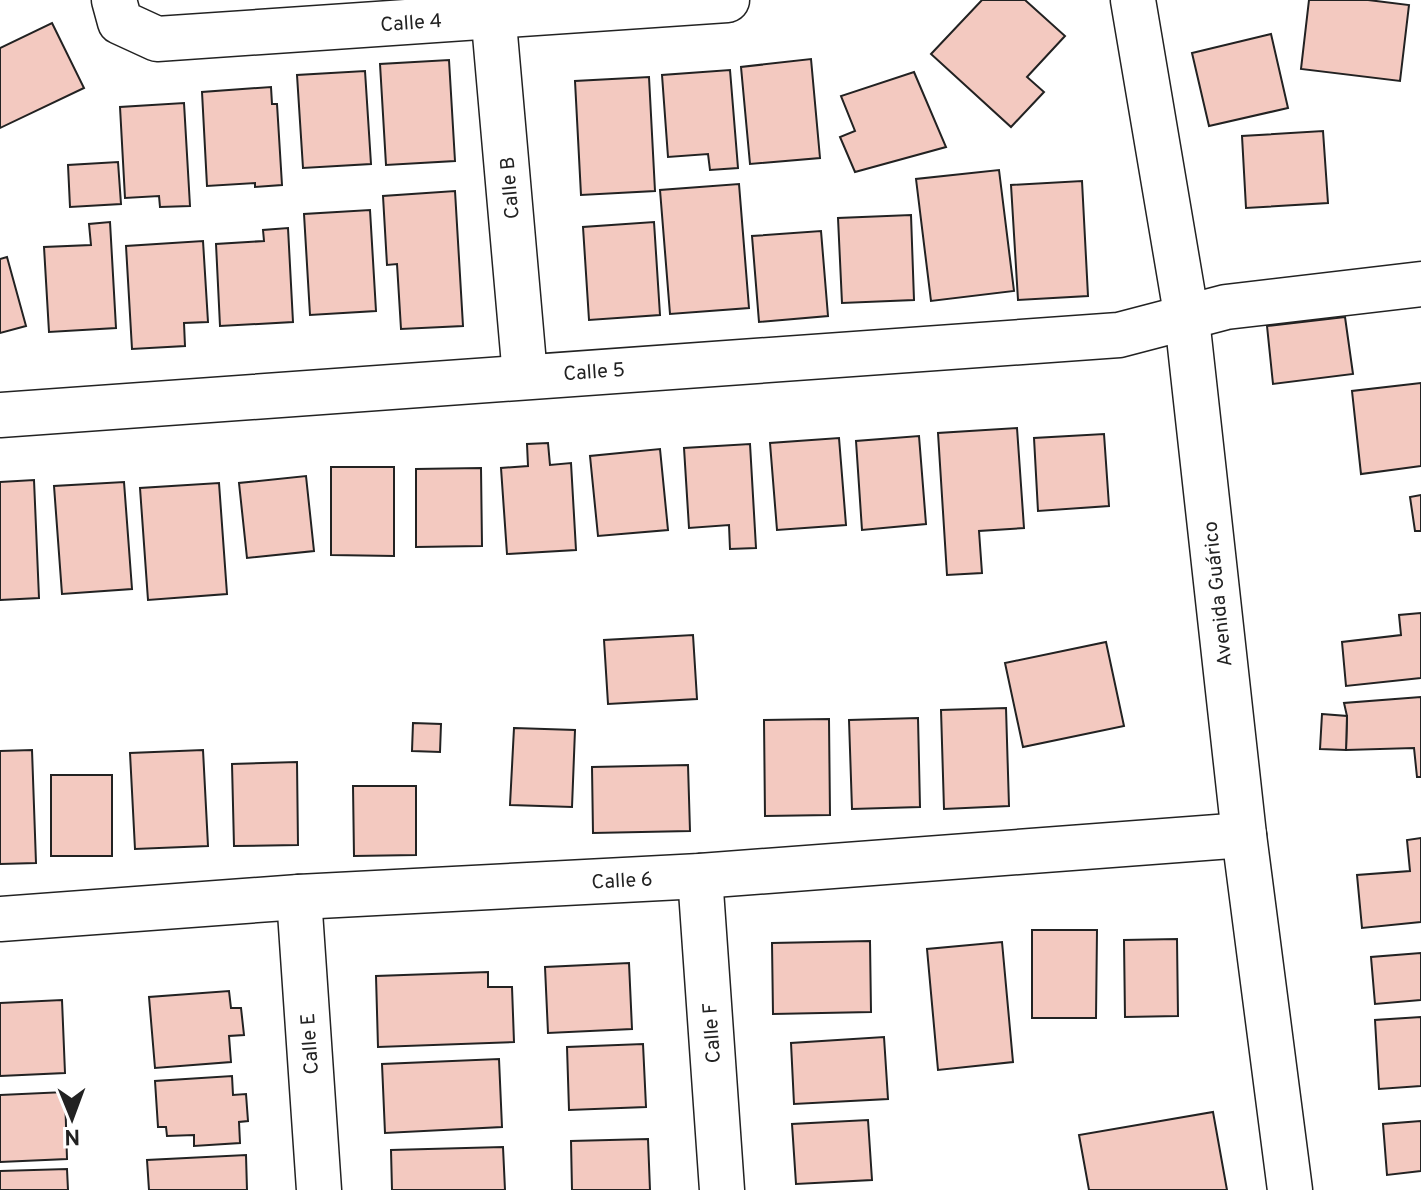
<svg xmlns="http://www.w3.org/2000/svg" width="1421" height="1190" viewBox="0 0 1421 1190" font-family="Overpass,sans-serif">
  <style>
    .building { fill: #f3c9c0; stroke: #222; stroke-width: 2 }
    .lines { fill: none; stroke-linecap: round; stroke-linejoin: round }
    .minor-casing { stroke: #222; stroke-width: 47 }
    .minor { stroke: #fff; stroke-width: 44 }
    .labels { text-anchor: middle; stroke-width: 6; stroke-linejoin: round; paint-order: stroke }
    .street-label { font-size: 20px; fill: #222; stroke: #fff }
  </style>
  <rect width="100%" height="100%" fill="#fff"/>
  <g class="building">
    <path d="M982 0H1025L1065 36 1027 77 1044 92 1011 127 931 54Z"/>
    <path d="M1309 0H1368L1409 5 1400 81 1301 69Z"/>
    <path d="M52 23 84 88 0 128V48Z"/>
    <path d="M1271 34 1288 108 1209 126 1192 53Z"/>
    <path d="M811 59 820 158 750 164 741 67Z"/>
    <path d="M449 60 455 161 386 165 380 64Z"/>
    <path d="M730 70 738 168 710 170 708 154 668 157 662 75Z"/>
    <path d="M365 71 371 164 303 168 297 75Z"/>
    <path d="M914 72 946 147 855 172 840 137 855 131 841 96Z"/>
    <path d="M649 77 655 191 581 195 575 81Z"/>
    <path d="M271 87 272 104H277L282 185 255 187V183L207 186 202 92Z"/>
    <path d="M184 103 190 206 160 207 159 196 125 198 120 107Z"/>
    <path d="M1323 131 1328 203 1246 208 1242 136Z"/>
    <path d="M118 162 121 204 70 207 68 165Z"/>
    <path d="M999 170 1014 291 931 301 916 179Z"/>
    <path d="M1082 181 1088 296 1018 300 1011 185Z"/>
    <path d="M739 184 749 308 670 314 660 190Z"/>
    <path d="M455 191 463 326 401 329 397 264 387 265 383 196Z"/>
    <path d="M370 210 376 311 310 315 304 214Z"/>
    <path d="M911 215 914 300 842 303 838 218Z"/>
    <path d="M110 222 116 328 49 332 44 247 91 245 89 224Z"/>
    <path d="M654 222 660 315 589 320 583 227Z"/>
    <path d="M288 228 293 322 220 326 216 244 264 241 263 230Z"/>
    <path d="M821 231 828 316 759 322 752 236Z"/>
    <path d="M203 241 208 322 184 323 185 346 132 349 126 246Z"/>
    <path d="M7 257 26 326 0 333V259Z"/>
    <path d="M1345 317 1353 374 1273 384 1267 326Z"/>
    <path d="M1421 383V466L1361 474 1352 391Z"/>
    <path d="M1017 428 1024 528 979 531 982 573 947 575 938 433Z"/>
    <path d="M1104 434 1109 506 1038 511 1034 438Z"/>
    <path d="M919 436 926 524 862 530 856 441Z"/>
    <path d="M839 438 846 525 777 530 770 443Z"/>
    <path d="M548 443 550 465 571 463 576 550 507 554 501 468 528 466 527 444Z"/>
    <path d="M750 444 756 548 730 549 729 525 689 528 684 448Z"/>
    <path d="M660 449 668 530 598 536 590 456Z"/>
    <path d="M331 467H394V556L331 555Z"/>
    <path d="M481 468 482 546 416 547V469Z"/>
    <path d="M306 476 314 551 247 558 239 483Z"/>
    <path d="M34 480 39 598 0 600V482Z"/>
    <path d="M124 482 132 589 62 594 54 486Z"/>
    <path d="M219 483 227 594 148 600 140 488Z"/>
    <path d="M1421 495V531H1415L1410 497Z"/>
    <path d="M1421 613V678L1346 686 1342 642 1401 635 1399 615Z"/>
    <path d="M693 635 697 699 608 704 604 640Z"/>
    <path d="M1106 642 1124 726 1023 747 1005 663Z"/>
    <path d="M1421 697V777H1417L1414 748 1346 750 1347 716 1344 703Z"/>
    <path d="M1006 708 1009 806 944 809 941 710Z"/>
    <path d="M1322 714 1347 716 1346 750 1320 749Z"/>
    <path d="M918 718 920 807 852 809 849 720Z"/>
    <path d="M829 719 830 815 765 816 764 720Z"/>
    <path d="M413 723 441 724 440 752 412 751Z"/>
    <path d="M514 728 575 730 572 807 510 805Z"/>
    <path d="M32 750 36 863 0 864V751Z"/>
    <path d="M203 750 208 846 135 849 130 753Z"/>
    <path d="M297 762 298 845 234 846 232 764Z"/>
    <path d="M688 765 690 831 593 833 592 767Z"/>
    <rect x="51" y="775" width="61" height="81"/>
    <path d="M353 786H416V855L354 856Z"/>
    <path d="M1421 838V922L1362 928 1357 875 1410 871 1407 840Z"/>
    <path d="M1032 930H1097L1096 1018H1032Z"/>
    <path d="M1177 939 1178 1016 1125 1017 1124 940Z"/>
    <path d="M870 941 871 1012 773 1014 772 943Z"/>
    <path d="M1002 942 1013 1062 938 1070 927 949Z"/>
    <path d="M1421 953V1000L1375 1004 1371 957Z"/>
    <path d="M629 963 632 1029 548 1033 545 967Z"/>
    <path d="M488 972V987H512L514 1042 378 1047 376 976Z"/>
    <path d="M229 991 231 1008H241L244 1035 229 1036 231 1062 155 1068 149 997Z"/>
    <path d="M62 1000 65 1073 0 1076V1003Z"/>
    <path d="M1421 1017V1086L1379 1089 1375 1020Z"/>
    <path d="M884 1037 888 1099 794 1104 791 1043Z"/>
    <path d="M643 1044 646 1107 569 1110 567 1047Z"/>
    <path d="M499 1059 502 1127 385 1133 382 1064Z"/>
    <path d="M232 1076 233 1095 246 1094 248 1121 239 1122 240 1143 194 1146V1135L167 1136 166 1127H158L155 1081Z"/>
    <path d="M65 1092 67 1159 0 1162V1095Z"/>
    <path d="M1213 1112 1227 1190H1089L1079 1135Z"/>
    <path d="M868 1120 872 1180 796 1184 792 1124Z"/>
    <path d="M1421 1121V1171L1387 1175 1383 1124Z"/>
    <path d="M648 1139 650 1190H572L571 1141Z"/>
    <path d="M503 1147 505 1190H392L391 1150Z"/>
    <path d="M246 1155 247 1190H149L147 1160Z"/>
    <path d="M67 1169 68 1190H0V1171Z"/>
  </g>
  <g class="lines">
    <defs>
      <g id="minor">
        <path d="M114 0 120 22 157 39 727 0"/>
        <path d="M492 0 525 376"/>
        <path d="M1133 0 1187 319 1244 835 1290 1190"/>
        <path d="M0 415 1119 335 1226 307 1421 284"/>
        <path d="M700 876 722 1190"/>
        <path d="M299 897 319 1190"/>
        <path d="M0 919 299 897 700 876 1244 835"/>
      </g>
    </defs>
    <use href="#minor" class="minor-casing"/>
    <use href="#minor" class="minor"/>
  </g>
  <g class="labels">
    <g class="street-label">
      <text transform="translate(411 22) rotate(-4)" y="7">Calle 4</text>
      <text transform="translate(509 188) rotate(-95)" y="7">Calle B</text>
      <text transform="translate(594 371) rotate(-4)" y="7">Calle 5</text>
      <text transform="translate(1217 594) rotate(-96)" y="7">Avenida Guárico</text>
      <text transform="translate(622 880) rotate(-3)" y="7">Calle 6</text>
      <text transform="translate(711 1033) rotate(-94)" y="7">Calle F</text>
      <text transform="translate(309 1044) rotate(-94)" y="7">Calle E</text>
    </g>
  </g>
  <g transform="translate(72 1118) rotate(179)" stroke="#ffffff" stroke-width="6" paint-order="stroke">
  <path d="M0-6L14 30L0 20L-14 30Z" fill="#222222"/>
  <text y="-12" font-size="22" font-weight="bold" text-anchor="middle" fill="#222222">N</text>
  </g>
</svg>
